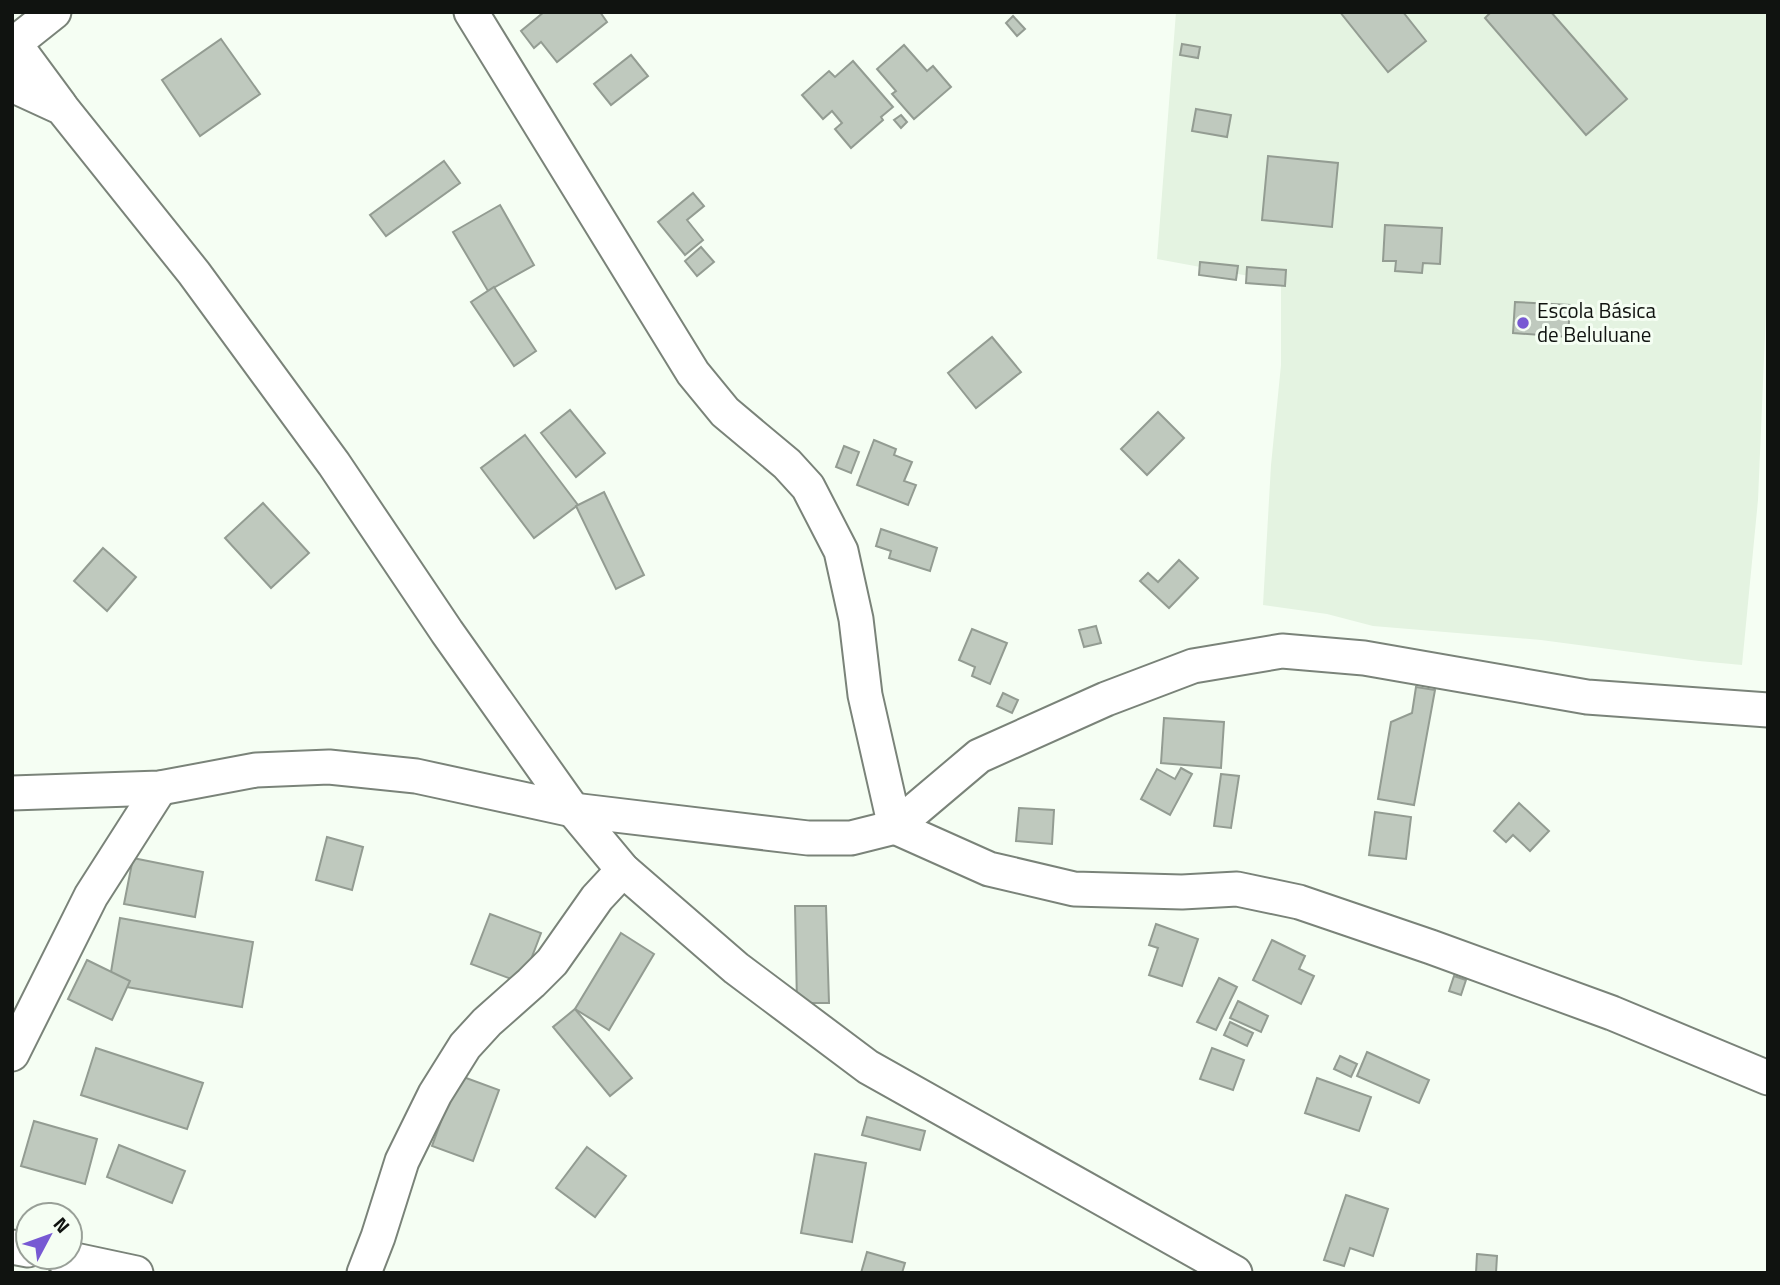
<svg xmlns="http://www.w3.org/2000/svg" width="1780" height="1285" viewBox="0 0 1780 1285" font-family="'Titillium Web',sans-serif">
  <style>
    .built { fill: #e4f3e1 }
    .building { fill: #bfc9be; stroke: #939c92; stroke-width: 2 }
    .lines { fill: none; stroke-linecap: round; stroke-linejoin: round }
    .minor-casing { stroke: #7a8379; stroke-width: 37 }
    .minor { stroke: #fff; stroke-width: 33 }
    .poi-dot { fill: #7759d3; stroke: #f5fef3; stroke-width: 2.5 }
    .labels { text-anchor: middle; stroke-width: 6; stroke-linejoin: round; paint-order: stroke }
    .poi-label { font-size: 21px; fill: #101310; stroke: #f5fef3; text-anchor: start }
  </style>
  <rect width="100%" height="100%" fill="#f5fef3"/>
  <path class="built" d="M1176 12H1768V265L1758 500 1742 665 1699 661 1541 640 1373 626 1327 614 1263 605 1271 465 1281 365V282L1157 259Z"/>
  <g class="building">
    <path d="M544 12H600L607 22 557 62 541 42 534 48 521 31Z"/>
    <path d="M1340 12H1403L1426 41 1388 72Z"/>
    <path d="M1491 12H1551L1627 99 1586 135 1485 18Z"/>
    <path d="M1013 16 1025 29 1017 36 1006 23Z"/>
    <path d="M221 39 260 94 200 136 162 80Z"/>
    <path d="M1182 44 1200 47 1198 58 1180 55Z"/>
    <path d="M904 45 927 71 933 66 951 87 914 119 892 94 896 91 877 69Z"/>
    <path d="M631 55 648 76 611 105 594 84Z"/>
    <path d="M853 61 893 107 881 117 883 120 851 148 835 129 842 123 832 111 823 119 802 95 829 71 835 77Z"/>
    <path d="M1196 109 1231 115 1227 137 1192 131Z"/>
    <path d="M901 115 907 122 901 128 894 120Z"/>
    <path d="M1268 156 1338 163 1332 227 1262 220Z"/>
    <path d="M444 161 460 183 386 236 370 215Z"/>
    <path d="M693 193 704 206 687 220 703 240 685 255 658 222Z"/>
    <path d="M500 205 534 265 488 291 453 232Z"/>
    <path d="M1385 225 1442 228 1440 264 1423 263 1422 273 1395 271 1396 261H1383Z"/>
    <path d="M701 247 714 262 697 276 685 261Z"/>
    <path d="M1200 262 1238 266 1236 280 1199 275Z"/>
    <path d="M1247 267 1286 270 1285 286 1246 283Z"/>
    <path d="M494 287 536 351 514 366 471 302Z"/>
    <path d="M1515 302 1570 305 1568 337 1513 333Z"/>
    <path d="M992 337 1021 372 976 408 948 373Z"/>
    <path d="M570 410 605 453 576 477 541 433Z"/>
    <path d="M1158 412 1184 438 1147 475 1121 449Z"/>
    <path d="M525 435 578 505 534 538 481 468Z"/>
    <path d="M874 440 896 449 894 455 912 462 904 481 916 485 908 505 857 485Z"/>
    <path d="M844 446 859 452 851 473 836 467Z"/>
    <path d="M604 492 644 575 616 589 576 506Z"/>
    <path d="M263 503 309 553 271 588 225 538Z"/>
    <path d="M881 529 937 548 930 571 889 558 891 551 876 546Z"/>
    <path d="M103 548 136 577 107 611 74 581Z"/>
    <path d="M1179 560 1198 578 1169 608 1140 581 1148 573 1158 582Z"/>
    <path d="M1096 626 1101 643 1084 647 1079 630Z"/>
    <path d="M972 629 1007 643 990 684 972 676 975 667 959 660Z"/>
    <path d="M1416 687 1435 690 1414 805 1378 799 1391 722 1412 713Z"/>
    <path d="M1003 693 1018 700 1012 713 997 706Z"/>
    <path d="M1164 718 1224 722 1221 768 1161 763Z"/>
    <path d="M1181 768 1192 774 1170 815 1141 799 1157 769 1175 779Z"/>
    <path d="M1221 774 1239 776 1231 828 1214 826Z"/>
    <path d="M1519 803 1549 831 1530 851 1513 835 1506 842 1494 831Z"/>
    <path d="M1019 808 1054 810 1052 844 1016 841Z"/>
    <path d="M1375 812 1411 817 1406 859 1369 855Z"/>
    <path d="M327 837 363 847 352 890 316 880Z"/>
    <path d="M133 858 203 872 195 917 124 904Z"/>
    <path d="M795 906H826L829 1003H797Z"/>
    <path d="M490 914 541 933 522 983 471 964Z"/>
    <path d="M120 918 253 942 242 1007 109 984Z"/>
    <path d="M1156 924 1198 939 1182 986 1149 975 1158 948 1149 945Z"/>
    <path d="M621 933 654 954 609 1030 575 1009Z"/>
    <path d="M1272 940 1305 956 1299 969 1314 976 1301 1004 1253 980Z"/>
    <path d="M87 960 130 981 112 1020 68 999Z"/>
    <path d="M1454 976 1466 980 1461 995 1449 991Z"/>
    <path d="M1219 978 1237 987 1216 1030 1197 1022Z"/>
    <path d="M1238 1001 1268 1016 1261 1032 1230 1018Z"/>
    <path d="M575 1009 632 1078 610 1096 553 1027Z"/>
    <path d="M1230 1022 1253 1033 1247 1046 1224 1035Z"/>
    <path d="M96 1048 203 1083 187 1129 81 1095Z"/>
    <path d="M1212 1048 1244 1060 1233 1090 1200 1079Z"/>
    <path d="M1367 1052 1429 1080 1419 1103 1357 1076Z"/>
    <path d="M1340 1056 1357 1064 1351 1077 1334 1069Z"/>
    <path d="M458 1075 499 1090 473 1161 432 1146Z"/>
    <path d="M1317 1078 1371 1097 1359 1131 1305 1113Z"/>
    <path d="M867 1117 925 1131 920 1150 862 1135Z"/>
    <path d="M34 1121 97 1139 85 1184 21 1166Z"/>
    <path d="M119 1145 185 1171 172 1203 107 1177Z"/>
    <path d="M587 1147 626 1176 595 1217 556 1188Z"/>
    <path d="M815 1154 866 1163 852 1242 801 1233Z"/>
    <path d="M1346 1195 1388 1209 1373 1256 1350 1248 1344 1266 1324 1260Z"/>
    <path d="M867 1252 905 1263 902 1273H861Z"/>
    <path d="M1477 1254 1497 1256 1496 1273H1476Z"/>
  </g>
  <g class="lines">
    <defs>
      <g id="minor">
        <path d="M471 12 693 373 725 412 787 464 808 487 841 551 856 619 865 695 895 827 989 869 1074 889 1182 892 1237 889 1299 902 1431 947 1612 1013 1768 1078"/>
        <path d="M12 40 60 105"/>
        <path d="M15 43 54 12"/>
        <path d="M12 85 62 108 194 273 334 464 447 632 573 810 623 870 736 968 868 1067 1235 1273"/>
        <path d="M12 793 160 788 256 770 329 767 416 776 573 810 808 838H851L895 827 979 756 1106 699 1193 666 1282 651 1364 658 1587 697 1768 710"/>
        <path d="M12 1054 91 896 160 788"/>
        <path d="M12 1247 28 1250"/>
        <path d="M61 1257 136 1273"/>
        <path d="M364 1273 378 1237 402 1161 435 1094 465 1046 487 1022 531 983 552 962 597 898 623 870"/>
      </g>
    </defs>
    <use href="#minor" class="minor-casing"/>
    <use href="#minor" class="minor"/>
  </g>
  <circle class="poi-dot" cx="1523" cy="323" r="7"/>
  <g class="labels">
    <g class="poi-label">
      <text x="1537" y="318">Escola Básica<tspan x="1537" dy="24">de Beluluane</tspan></text>
    </g>
  </g>
  <rect width="1780" height="1285" fill="none" stroke="#101310" stroke-width="28"/>
  <g transform="translate(49 1236) rotate(49)"><circle r="33" fill="#f5fef3" stroke="#99a098" stroke-width="2"/>
  <path d="M0-5L12 26L0 18L-12 26Z" fill="#7759d3"/>
  <text y="-10" font-size="19" font-weight="bold" text-anchor="middle" fill="#101310">N</text>
  </g>
</svg>
